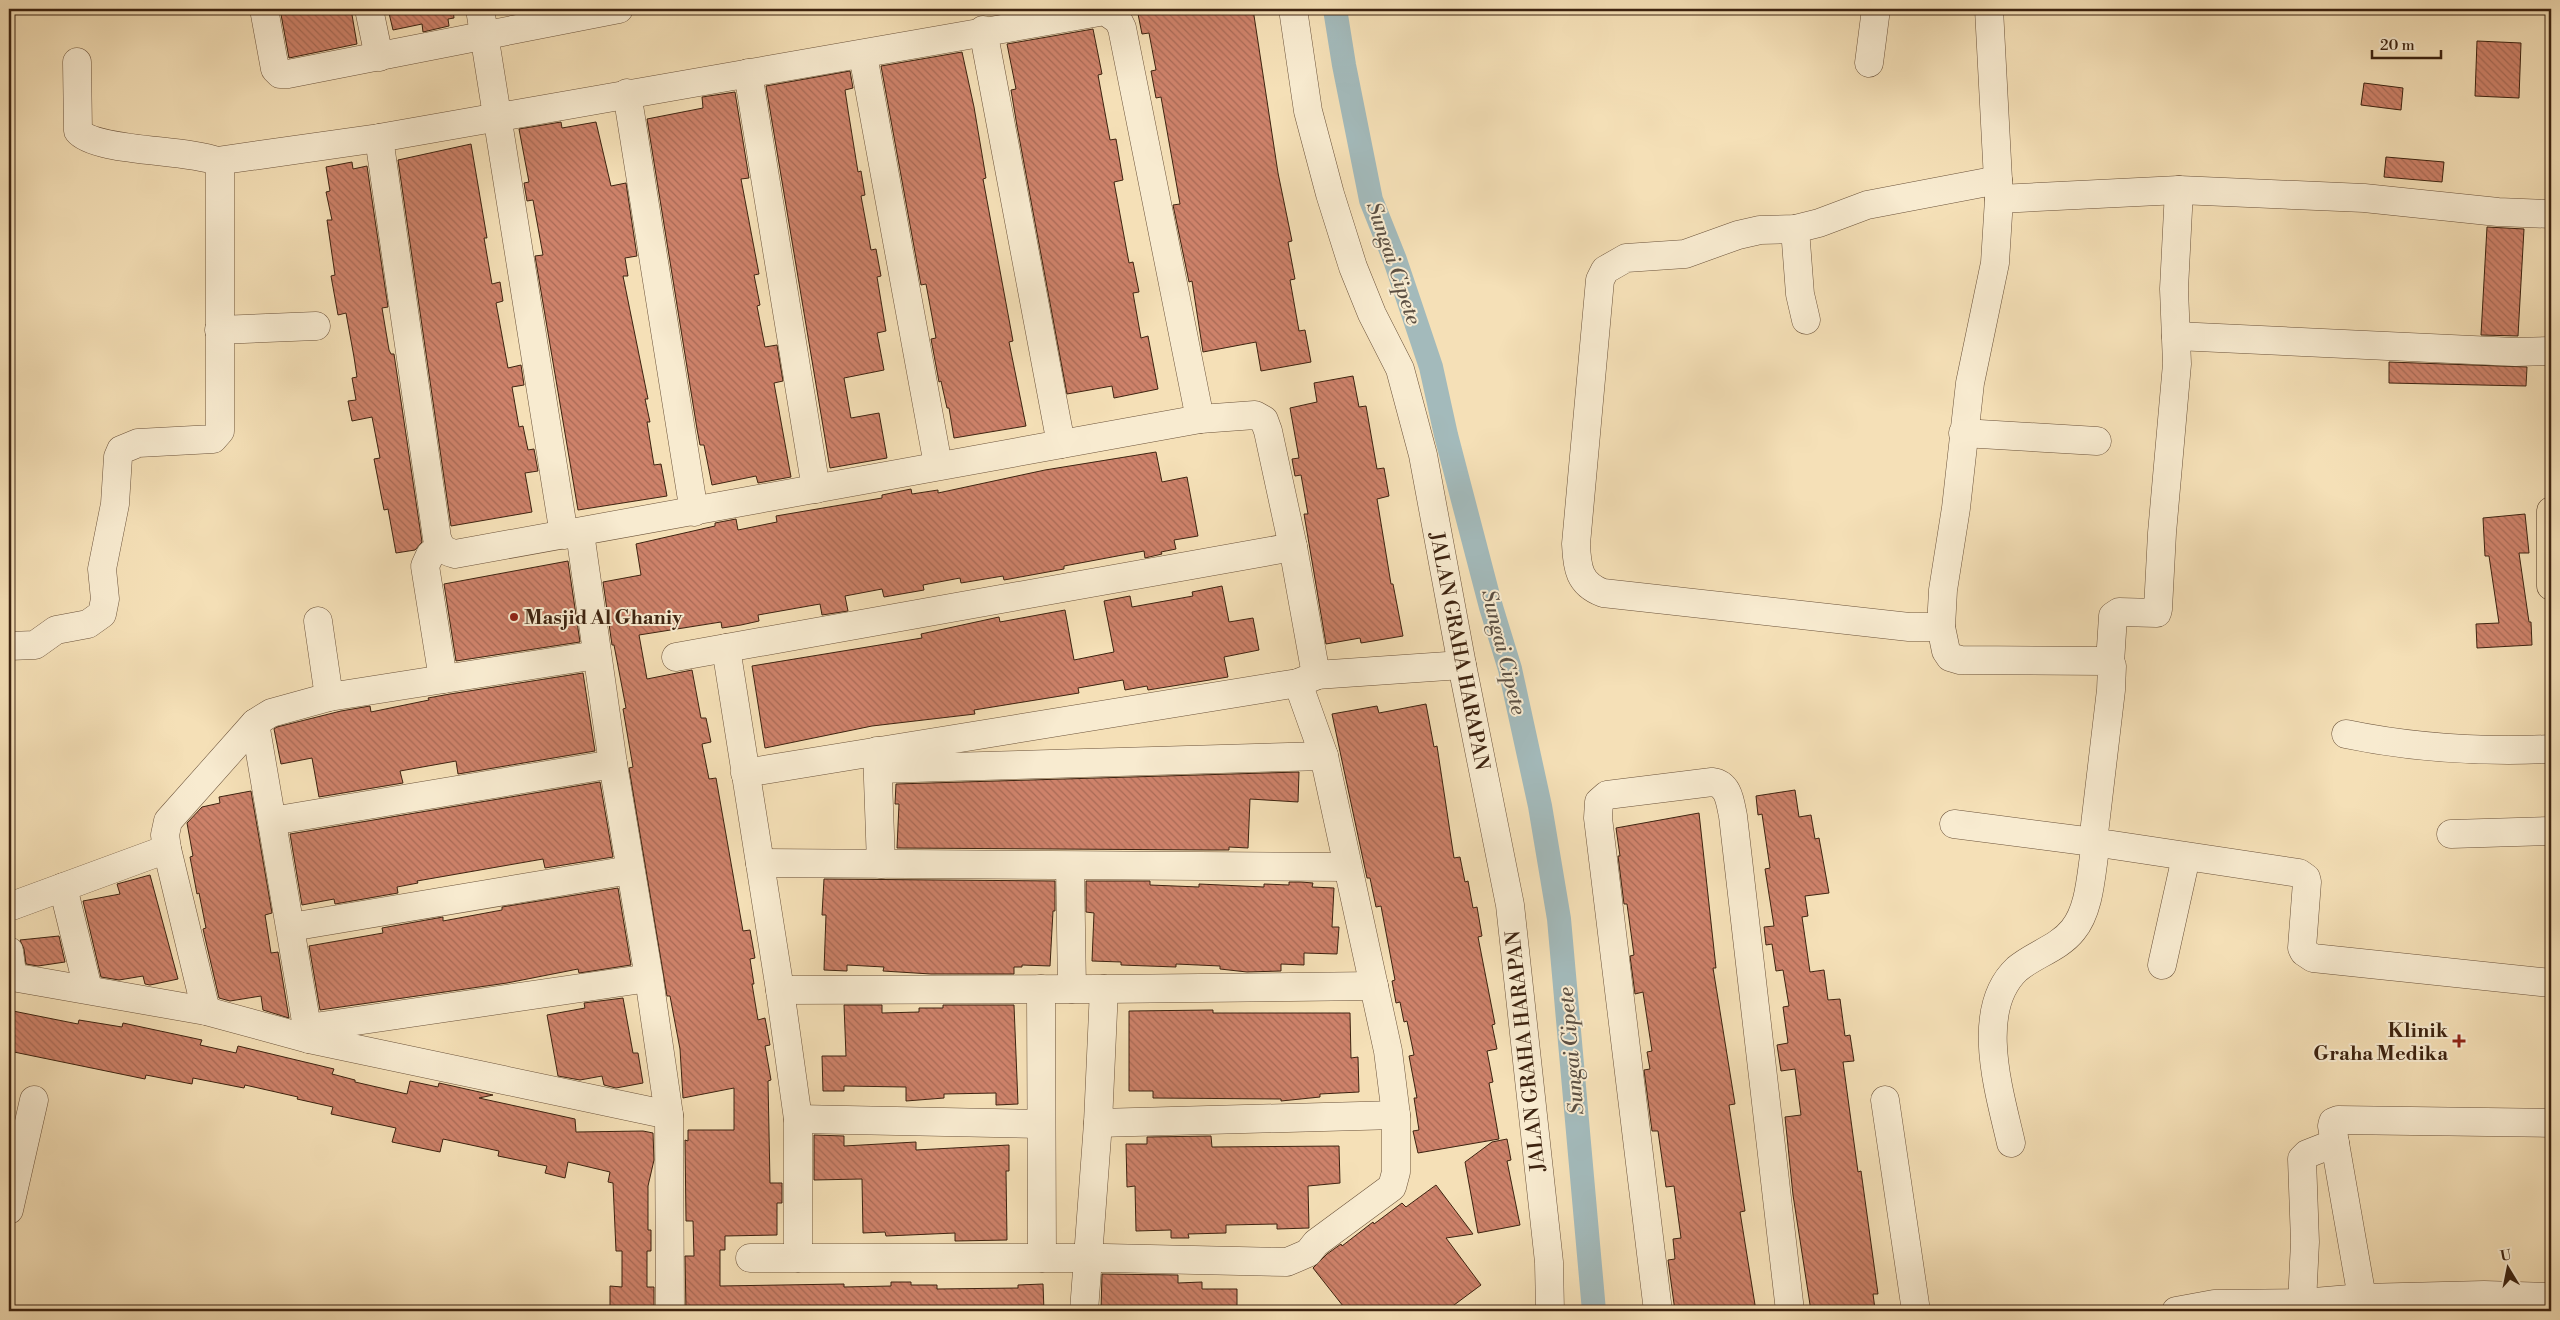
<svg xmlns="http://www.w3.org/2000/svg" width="2560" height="1320" viewBox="0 0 2560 1320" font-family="'Libre Bodoni',serif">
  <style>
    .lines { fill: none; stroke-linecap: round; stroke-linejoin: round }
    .canal { stroke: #a3babb; stroke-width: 24 }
    .building { fill: url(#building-back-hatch); stroke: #3d2310 }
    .minor-casing { stroke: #6b523a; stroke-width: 29 }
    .major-casing { stroke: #3d2310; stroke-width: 29 }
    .minor { stroke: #f8ebd0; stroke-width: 28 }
    .major { stroke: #f5e0b7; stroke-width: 28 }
    .poi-dot { fill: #8f2418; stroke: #f8ebd0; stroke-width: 2 }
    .labels { text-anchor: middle; stroke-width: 4; stroke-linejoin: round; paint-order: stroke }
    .poi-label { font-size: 20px; font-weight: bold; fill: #3d2310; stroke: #f8ebd0; text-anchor: start }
    .street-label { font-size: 20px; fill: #3d2310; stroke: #f8ebd0 }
    .water-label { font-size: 21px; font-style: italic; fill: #5c5043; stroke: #f8ebd0 }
  </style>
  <defs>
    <pattern id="building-back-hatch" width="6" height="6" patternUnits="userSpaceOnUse" patternTransform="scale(1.25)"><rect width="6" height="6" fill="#ce826a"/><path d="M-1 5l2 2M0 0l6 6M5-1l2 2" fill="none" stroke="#a86a56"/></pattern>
  </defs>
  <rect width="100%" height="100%" fill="#f5e0b7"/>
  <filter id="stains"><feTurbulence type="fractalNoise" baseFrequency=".004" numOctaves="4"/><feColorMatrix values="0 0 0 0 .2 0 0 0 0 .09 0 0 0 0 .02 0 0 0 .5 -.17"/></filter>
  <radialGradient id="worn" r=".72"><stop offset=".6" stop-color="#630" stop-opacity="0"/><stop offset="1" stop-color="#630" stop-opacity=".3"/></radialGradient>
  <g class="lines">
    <path class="canal" d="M1335 9 1344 65 1371 200 1395 260 1431 367 1446 435 1491 607 1510 669 1540 806 1559 919 1594 1311"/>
  </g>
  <g class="building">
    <path d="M280 9H351L357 44 289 58Z"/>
    <path d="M388 9H453L454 18 448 19 449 26 423 32 422 24 393 30Z"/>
    <path d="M1137 9H1253L1278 173 1292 241 1288 242 1295 279 1290 280 1299 331 1305 330 1311 362 1261 371 1256 342 1203 352 1192 281 1189 282 1173 205 1180 204 1161 97 1156 98 1151 71 1156 70 1149 33 1142 34Z"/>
    <path d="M1093 29 1102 74 1098 75 1110 140 1116 139 1123 180 1114 182 1129 263 1133 262 1139 292 1133 293 1141 338 1148 336 1158 389 1114 398 1112 386 1067 394 1017 126 1011 90 1016 89 1007 44Z"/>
    <path d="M2477 41 2521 43 2519 98 2475 96Z"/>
    <path d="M962 52 974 107 986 178 983 179 1013 341 1009 342 1026 426 954 438 949 408H947L941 381 939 382 931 339 936 338 926 284 921 285 881 66Z"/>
    <path d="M850 71 853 88 845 90 848 110 858 172 861 171 865 195 861 196 871 250 876 249 881 276 877 277 886 331 877 333 884 370 844 378 851 418 879 413 887 458 830 468 766 86Z"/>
    <path d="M2364 83 2403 88 2401 110 2361 105Z"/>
    <path d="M735 92 749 178 741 179 759 274 754 275 760 305 757 306 765 347 777 345 783 381 774 383 791 477 758 483 756 476 712 485 704 445H700L697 429 647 119 703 108 702 97Z"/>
    <path d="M561 122 562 128 596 122 611 186 626 183 637 256 625 258 628 276H623L648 399H645L650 422H647L654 465 661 464 667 496 578 510 535 256 543 255 533 200 527 201 524 183 529 182 519 129Z"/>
    <path d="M471 144 487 238H484L492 284 500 282 503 301 496 303 508 368 521 365 524 385 512 387 519 427 523 426 528 450 534 449 538 471 525 473 532 512 451 526 398 160Z"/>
    <path d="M2386 157 2444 162 2442 182 2384 177Z"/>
    <path d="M352 162 353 169 367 166 388 307 382 308 389 350 391 354H394L422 542 415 550 396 553 388 509 384 510 374 459 380 458 372 417 352 421 348 401 356 400 352 378 357 377 354 357 346 313 338 315 331 276 335 275 327 220H332L326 192 330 191 326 167Z"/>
    <path d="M2487 227 2524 229 2518 336 2481 335Z"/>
    <path d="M2389 362 2527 367 2526 386 2389 383Z"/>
    <path d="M1353 376 1359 407 1366 406 1377 469 1384 468 1389 496 1377 499 1391 584H1393L1403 636 1361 643 1360 638 1326 644 1304 514H1308L1301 475 1295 476 1292 459 1299 458 1290 408 1317 402 1314 383Z"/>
    <path d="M1156 452 1162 482 1187 477 1198 536 1174 540 1176 549 1161 552 1162 554 1145 558 1144 551 1064 566V569L1004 580 1003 576 961 583 960 578 923 585 924 590 884 597 882 589 845 596 848 611 822 615 820 604 758 615 759 621 741 625 722 628 721 622 639 635 647 679 692 670 701 718H706L711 742 702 744 709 779 716 778 743 931 750 930 755 958 750 959 754 984H752L758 1020 765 1018 770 1045 765 1046 771 1080 768 1081 770 1183H782V1203H777V1235L725 1236V1250H720V1286L844 1284V1287L891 1286V1282H911V1285H937V1289L1018 1288V1285L1043 1284 1044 1311H686L685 1256H694L693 1221H686L685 1140 688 1141V1130H734V1088L683 1098 680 1049 670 996H667L629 768 633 767 623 709 626 708 614 645H612L603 582 641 575 636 544 715 526V523L736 519 738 530 777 522 776 516 882 498V495L911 489 912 494 938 490V493L1045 470Z"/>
    <path d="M2525 514 2529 553H2519L2529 622H2531L2532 645 2477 648 2476 624 2499 623 2489 556H2485L2483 518Z"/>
    <path d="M568 561 580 642 456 661 444 584Z"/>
    <path d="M1222 586 1229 622 1253 618 1259 650 1224 657 1228 677 1148 690 1147 686 1125 690 1123 680 1078 688 1079 693 974 710 975 714 872 726 765 748 752 666 922 638 921 634 999 617 1000 622 1065 610 1074 660 1114 652 1104 601 1130 596 1132 607 1193 596 1192 592Z"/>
    <path d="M583 673 595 751 458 774 456 761 400 771 403 783 319 797 312 758 281 764 274 729 277 727 341 711 370 706 371 712 429 700 428 698 450 694Z"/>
    <path d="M1426 704 1434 747 1437 746 1454 858 1460 857 1465 882 1468 881 1473 908 1477 907 1482 936 1478 937 1495 1024 1492 1025 1497 1049 1487 1051 1493 1082 1489 1083 1499 1139 1418 1153 1413 1131 1419 1130 1414 1098H1417L1409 1056 1414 1055 1407 1021 1404 1022 1400 1002 1396 1003 1392 981 1395 980 1381 906 1376 907 1370 878H1367L1332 714 1377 706 1379 713Z"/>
    <path d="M1299 772 1298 802 1250 799 1248 848 1229 847V850H1211L897 848 899 804H895L896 784Z"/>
    <path d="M600 782 613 857 545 868 543 859 417 881 418 883 397 887 398 893 335 904 334 899 302 905 290 834Z"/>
    <path d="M1795 790 1799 817 1811 815 1815 839 1819 838 1829 893 1805 896 1808 916 1802 917 1810 972 1824 970 1828 1000 1840 999 1845 1036 1850 1035 1854 1061 1843 1062 1858 1172 1861 1171 1878 1294H1873L1875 1309 1857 1311H1851L1850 1308 1811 1311 1793 1195 1785 1117 1801 1115 1795 1069 1781 1071 1777 1045 1788 1043 1783 1007 1789 1006 1783 970 1776 971 1772 944 1766 945 1764 927 1774 926 1765 869 1770 868 1762 814 1758 815 1756 796Z"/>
    <path d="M251 791 272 913 265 915 271 953 278 952 289 1018 263 1010 261 996 230 1001 219 998 203 929 206 928 199 893 197 894 190 857 193 856 187 823 202 807 220 803 219 797Z"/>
    <path d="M1699 813 1716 968H1713L1735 1104 1729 1105 1745 1211 1740 1212 1756 1311H1675L1668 1260 1675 1259 1673 1239 1681 1238 1674 1186 1666 1187 1658 1131H1652L1644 1070 1650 1069 1647 1052 1652 1051 1643 992 1635 994 1630 956 1634 955 1627 904H1624L1618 856H1620L1616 828Z"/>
    <path d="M150 875 178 979 150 985 145 984 143 976 119 980 101 977 83 901 120 894 117 884Z"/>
    <path d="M824 879 1055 881V911H1053L1050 966 1022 965V967H1014V974H931L883 971 884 967 847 965V971L824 970 826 915H822Z"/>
    <path d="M1086 881H1150V885L1199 887V884L1264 887V884L1289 885V882H1301L1313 883 1312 887 1334 888 1332 927H1339L1337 954 1304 953V965L1281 964V971L1247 972 1220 969V966L1176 964V967L1121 965V962L1092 961 1094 913 1086 912Z"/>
    <path d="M618 888 631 965 579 973 578 969 507 983 320 1010 309 946 383 933 382 928 443 917V921L502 910V907Z"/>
    <path d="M59 936 65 962 38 966 26 964 24 949 20 940Z"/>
    <path d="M623 998 633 1053H638L643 1083 616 1088 604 1085 602 1076 580 1080 558 1076 547 1015 585 1008 584 1003Z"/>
    <path d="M844 1005H882V1013L919 1012V1008H943V1005H1014L1018 1104 996 1105V1093L944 1094V1098L906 1101V1087L844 1086V1091H823L822 1056H846Z"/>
    <path d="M1213 1010V1013H1350L1351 1058 1358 1057 1359 1092 1320 1094V1097L1281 1101V1099L1153 1098V1091H1129V1011Z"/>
    <path d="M13 1011 78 1024 79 1020 122 1027 123 1023 202 1040 200 1045 236 1053 238 1046 334 1069 332 1074 355 1080V1082L407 1094 410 1081 438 1087 439 1083 493 1095 479 1098 575 1119 576 1132 643 1131 653 1133 654 1160 648 1186V1230H651V1251H647V1287H654V1311H610V1286L622 1287V1251H616L613 1183 608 1182 610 1172 568 1162 565 1178 545 1173 547 1166 498 1156 499 1151 443 1139 440 1152 392 1142 396 1128 331 1114 333 1107 297 1099 298 1097 245 1085 244 1088 193 1078 192 1084 146 1075 145 1079 9 1051V1028Z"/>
    <path d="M814 1135 844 1136V1146L916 1142V1150L1009 1145V1171H1006L1007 1240 955 1241V1233L886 1236 885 1232 863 1233 862 1179 814 1180Z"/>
    <path d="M1211 1136 1212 1147 1339 1146 1340 1183 1308 1186 1309 1228 1277 1229V1224L1226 1225V1233L1188 1234 1189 1238H1171V1230L1136 1231 1135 1186 1127 1187 1126 1144H1147V1137Z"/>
    <path d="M1507 1139 1511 1160 1507 1161 1520 1225 1478 1233 1465 1162 1492 1142Z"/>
    <path d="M1436 1185 1473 1234 1446 1238 1481 1285 1446 1311H1347L1313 1268 1327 1254 1341 1244 1342 1246 1373 1222 1374 1224 1402 1203 1406 1207Z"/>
    <path d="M1102 1274 1178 1275V1283L1202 1282V1289H1237V1311H1101Z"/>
  </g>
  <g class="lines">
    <defs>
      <g id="minor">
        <path d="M264 9 275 69 280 74H288L619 9"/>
        <path d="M369 9 379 57"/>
        <path d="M480 9 564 535"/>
        <path d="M1293 9 1308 111 1330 194 1353 267 1372 314 1400 369 1423 455 1462 665 1510 905 1549 1262 1550 1311"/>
        <path d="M1989 9 1999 199 1995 263 1970 383 1956 508 1943 590 1941 627 1946 651 1950 657 1960 660 2105 661 2112 666 2111 690 2093 842 2299 873 2306 878 2307 882 2302 948 2304 952 2313 958 2551 983"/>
        <path d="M983 30 1061 444"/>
        <path d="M863 55 938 465"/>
        <path d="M1869 63 1876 9"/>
        <path d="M748 73 816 489"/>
        <path d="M627 93 694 512"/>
        <path d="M379 138 437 538C441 549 444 551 455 554L1200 419 1255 415 1264 420 1268 431 1293 547 1316 675 1462 665"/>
        <path d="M217 161 379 138 1105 11 1118 20 1122 28 1200 419"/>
        <path d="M1999 199 2179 190 2364 198 2498 212 2551 214"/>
        <path d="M1795 229 1800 294 1806 320"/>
        <path d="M219 330 316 326"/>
        <path d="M2176 336 2515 352 2551 351"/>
        <path d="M1963 433 2097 441"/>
        <path d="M580 533 613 764 649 978 669 1115 670 1311"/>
        <path d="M440 547 430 555 425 566 443 679"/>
        <path d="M318 621 329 697"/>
        <path d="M1941 627H1909L1603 593C1579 584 1577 568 1576 544L1600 280 1605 270 1626 258 1685 254 1738 235 1760 230 1795 229 1819 223 1867 205 1998 180"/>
        <path d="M9 646 35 645 56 630 88 624 102 614 105 599 102 569 115 504 118 457 121 450 138 443 213 439 220 431V172L217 161C186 149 95 152 78 131L77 62"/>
        <path d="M726 648 780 990 798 1119V1258"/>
        <path d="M676 657 1293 547"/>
        <path d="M2110 663 2113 616 2119 612 2157 613 2158 609 2162 533 2177 364 2174 289 2179 190"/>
        <path d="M255 723 309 1039"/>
        <path d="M2346 734C2413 748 2482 752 2551 749"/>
        <path d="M877 751 881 864"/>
        <path d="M879 769 1324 756"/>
        <path d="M745 773 1298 683 1315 676"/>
        <path d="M272 821 613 764"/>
        <path d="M1954 824 2093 842"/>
        <path d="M2451 834 2551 831"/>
        <path d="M760 863 1347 867"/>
        <path d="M1070 866 1072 989"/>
        <path d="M63 887 88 989"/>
        <path d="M9 907 167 849"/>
        <path d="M291 927 630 870"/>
        <path d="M9 951 12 973 18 978 206 1011 309 1039 669 1115"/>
        <path d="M2162 965 2186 857"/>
        <path d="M1041 989 1042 1258"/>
        <path d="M780 990 1104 989 1374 986"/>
        <path d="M206 1011 167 849 165 835 168 821 255 723 271 713 329 697 597 655"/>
        <path d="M308 1028 649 978"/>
        <path d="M1885 1100 1916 1311"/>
        <path d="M798 1119 1041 1124"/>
        <path d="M1098 1123 1396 1115"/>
        <path d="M2011 1143C2000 1094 1973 1010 2017 969 2033 955 2059 948 2073 930 2091 908 2091 870 2096 843"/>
        <path d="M9 1210 34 1100"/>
        <path d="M750 1258H1106L1287 1262 1308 1253 1316 1243 1392 1187 1396 1172V1115L1388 1051 1324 756 1298 683"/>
        <path d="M2362 1298 2332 1126 2333 1122 2338 1120 2551 1123"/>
        <path d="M2302 1303 2305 1242 2302 1159 2307 1154 2335 1143"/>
        <path d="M1084 1311 1098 1123 1104 989"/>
        <path d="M1658 1311 1598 818 1599 802 1607 795 1712 782C1729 784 1730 802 1733 816L1790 1311"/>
        <path d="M2176 1311 2214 1304 2302 1303 2362 1298 2484 1295 2551 1297"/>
      </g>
      <path id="major" d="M2551 511V586"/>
    </defs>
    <use href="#minor" class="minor-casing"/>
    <use href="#major" class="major-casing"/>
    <use href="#minor" class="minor"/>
    <use href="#major" class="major"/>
  </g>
  <g class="poi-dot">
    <circle cx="514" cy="617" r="5"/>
    <path d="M2456.5 1033.5h5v5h5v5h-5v5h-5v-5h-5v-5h5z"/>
  </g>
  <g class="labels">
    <g class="poi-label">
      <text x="524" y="624">Masjid Al Ghaniy</text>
      <text x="2448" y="1037" text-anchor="end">Klinik<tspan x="2448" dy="23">Graha Medika</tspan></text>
    </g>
    <g class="street-label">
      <text transform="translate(1460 651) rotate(79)" y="7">JALAN GRAHA HARAPAN</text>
      <text transform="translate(1525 1051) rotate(-96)" y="7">JALAN GRAHA HARAPAN</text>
    </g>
    <g class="water-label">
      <text transform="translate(1394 263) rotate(71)" y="7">Sungai Cipete</text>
      <text transform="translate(1504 652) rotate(76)" y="7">Sungai Cipete</text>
      <text transform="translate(1571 1051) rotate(-95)" y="7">Sungai Cipete</text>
    </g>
  </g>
  <rect width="2560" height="1320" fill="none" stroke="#f5e0b7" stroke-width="30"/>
  <rect x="10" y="10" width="2540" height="1300" fill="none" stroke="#3d2310" stroke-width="2.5"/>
  <rect x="15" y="15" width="2530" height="1290" fill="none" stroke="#3d2310"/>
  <g transform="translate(2508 1268) rotate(350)" stroke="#f8ebd0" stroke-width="4" paint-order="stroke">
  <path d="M0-4L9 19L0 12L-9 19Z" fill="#3d2310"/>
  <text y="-8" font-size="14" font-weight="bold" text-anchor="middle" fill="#3d2310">U</text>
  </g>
  <path d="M2372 50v8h69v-8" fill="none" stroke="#3d2310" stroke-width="2.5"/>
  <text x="2380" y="50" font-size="15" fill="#3d2310" stroke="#f8ebd0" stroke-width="4" paint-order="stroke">20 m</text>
  <rect width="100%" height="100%" filter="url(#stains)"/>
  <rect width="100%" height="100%" fill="url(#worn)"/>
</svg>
